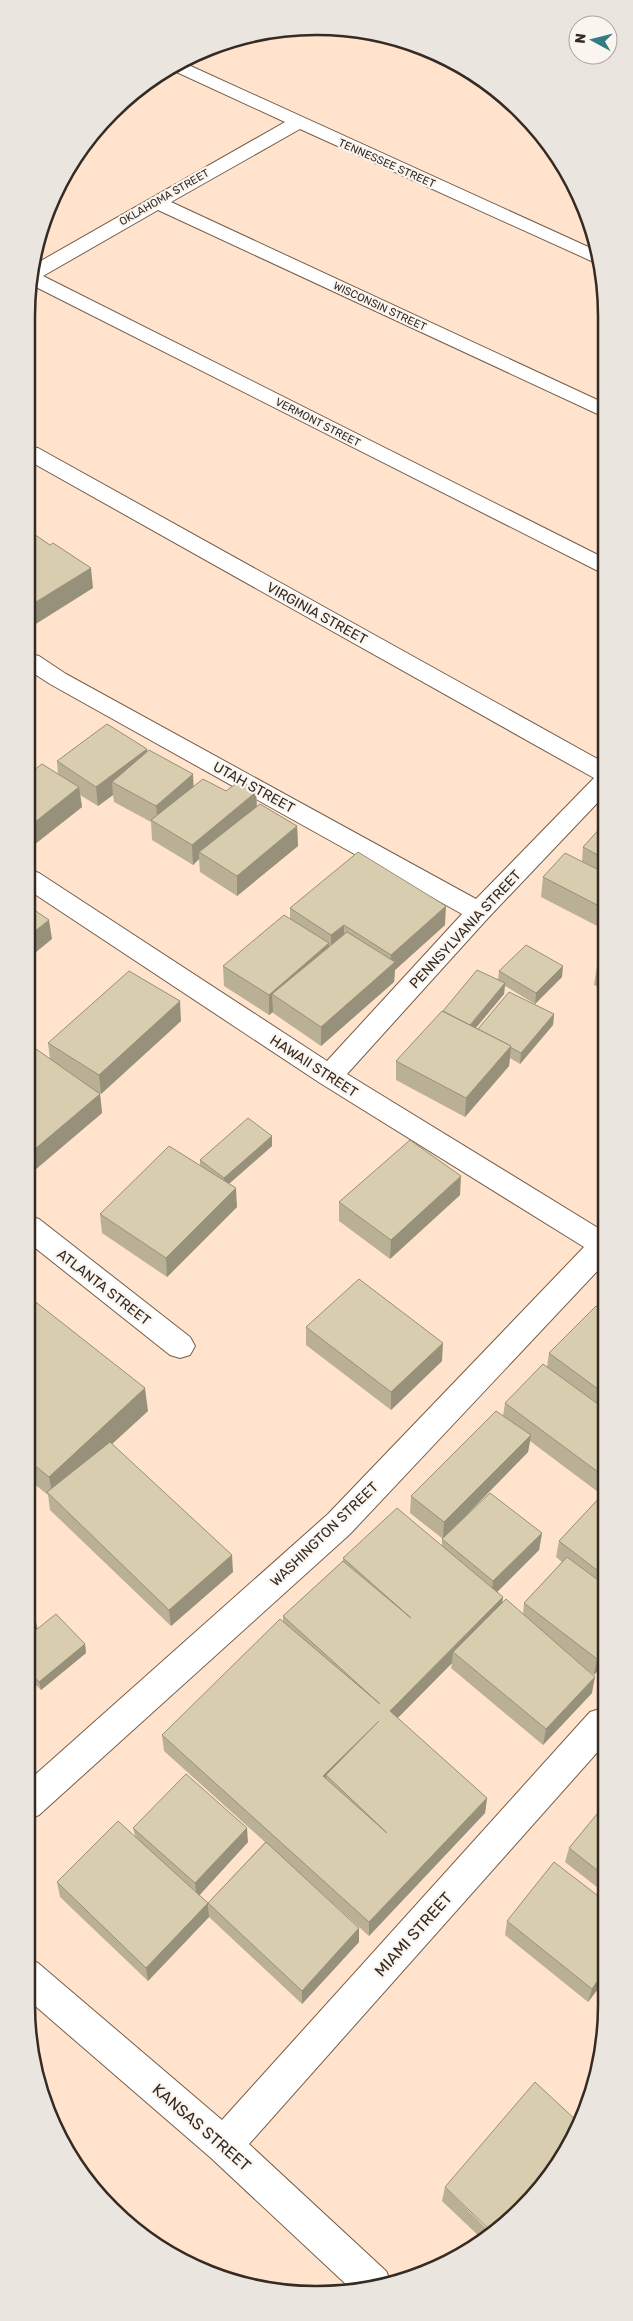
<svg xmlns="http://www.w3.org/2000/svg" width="633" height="2321" viewBox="0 0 633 2321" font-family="Rubik,sans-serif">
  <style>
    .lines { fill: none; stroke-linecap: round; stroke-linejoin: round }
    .minor-casing { stroke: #755e4a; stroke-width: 2 }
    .minor { fill: #fff; fill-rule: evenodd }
    .wall { fill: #bab096 }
    .shaded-wall { fill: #97907a }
    .building { fill: #d8cdae; stroke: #97907a; fill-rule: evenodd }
    .labels { text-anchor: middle; stroke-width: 4.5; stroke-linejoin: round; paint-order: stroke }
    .far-street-label { font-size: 11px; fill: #362b23; stroke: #fbf5f0 }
    .street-label { font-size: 14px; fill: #362b23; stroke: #fbf5f0 }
    .near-street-label { font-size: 16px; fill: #362b23; stroke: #fbf5f0 }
    .rim { fill: none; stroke: #362b23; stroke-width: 2.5 }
  </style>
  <rect width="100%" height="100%" fill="#ffe3cc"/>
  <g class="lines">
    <defs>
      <g id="minor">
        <path d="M184 63 595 250 598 264 300 129 171 202 604 403V417L158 210 43 276 604 558V574L32 285V266L285 122 170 69Z"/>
        <path d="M31 447 38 448 603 762V797L488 918 347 1074 603 1231V1265L350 1534 39 1815 27 1820V1782L328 1514 584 1247 320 1083 30 891V870L39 873 327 1061 462 914 50 684 30 671 31 654 39 656 66 674 476 899 594 778 31 462Z"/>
        <path d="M29 1216 39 1219 190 1337 195 1346 190 1355 180 1358 170 1355 29 1243Z"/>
        <path d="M602 1708V1747L249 2144 386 2271 391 2282 349 2287 211 2158 26 1998V1958L38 1963 222 2120 590 1712Z"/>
      </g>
    </defs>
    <use href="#minor" class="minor-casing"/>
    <use href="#minor" class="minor"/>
  </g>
  <g class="wall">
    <path d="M147 752 194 787 226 791 256 792 257 806 297 826 298 846 237 896 200 872 199 859 193 865 152 840 151 822 114 802 113 795 98 806 80 795 82 807 30 848V773L58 774 57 761Z"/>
    <path d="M603 825V929L541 897 543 877 582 861 583 847Z"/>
    <path d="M290 908 445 925 395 970 394 982 321 1046 273 1013V1012L269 1015 224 986 223 966 290 919Z"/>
    <path d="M603 958V989L594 985 597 966Z"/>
    <path d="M499 971 562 977 535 1004 505 986 504 994 476 1028 478 1029 554 1014 553 1025 520 1064 510 1058 509 1066 465 1117 396 1080V1061L443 1011 498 980Z"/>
    <path d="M181 1021 101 1094 86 1085 100 1094 102 1113 29 1175V1044L50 1059 48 1043Z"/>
    <path d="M272 1136V1146L229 1184 237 1207 167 1277 102 1233 100 1214 200 1166V1160Z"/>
    <path d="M460 1195 390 1259 339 1221V1202Z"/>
    <path d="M28 1296 148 1411 112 1444 233 1572 171 1626 50 1510 48 1495 28 1479Z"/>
    <path d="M603 1308 602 1495 530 1441 528 1452 443 1539 410 1513 411 1496 503 1416 505 1403 547 1367 549 1353 602 1310Z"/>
    <path d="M306 1327 442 1361 391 1410 306 1345Z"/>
    <path d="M602 1495V1666L594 1675 586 1669 592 1693 543 1745 451 1668 452 1663 397 1718 487 1798 485 1813 369 1936 286 1861 359 1928V1942L302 2004 209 1917 208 1903 265 1842 164 1751 162 1735 283 1622V1616L343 1561V1558L442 1546V1539L542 1533 539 1550 497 1592 502 1603 523 1614 524 1603 562 1562 556 1557 559 1541Z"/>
    <path d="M27 1615 38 1629 85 1644 86 1653 41 1690 27 1676Z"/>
    <path d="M602 1808V1891L565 1862 569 1848Z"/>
    <path d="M133 1828 248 1842 199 1895 208 1903 209 1917 148 1981 60 1897 57 1882 135 1836Z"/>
    <path d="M507 1921 601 1985 588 2002 505 1935Z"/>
    <path d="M445 2187 493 2235 483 2240 442 2201Z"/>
  </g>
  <g class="shaded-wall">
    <path d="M91 568 93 588 31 627V605Z"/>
    <path d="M147 749 148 769 112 782 113 795 98 806 96 787Z"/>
    <path d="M193 774 194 794 158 824 156 806Z"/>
    <path d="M79 787 82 807 30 848V826Z"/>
    <path d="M256 792 257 812 199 852V859L193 865 192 845Z"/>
    <path d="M297 826 298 846 237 896V876Z"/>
    <path d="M446 906 445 925 395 970 394 982 321 1046V1027L390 966 391 955Z"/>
    <path d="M49 920 52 939 30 957V935Z"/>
    <path d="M344 925V944L331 954V935Z"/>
    <path d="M329 943V963L272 994 273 1012 269 1015V995Z"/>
    <path d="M563 966 562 977 535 1004 536 993Z"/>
    <path d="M505 983 504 994 468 1037 469 1027Z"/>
    <path d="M180 1001 181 1021 101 1094 99 1075Z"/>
    <path d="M554 1014 553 1025 520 1064 521 1053Z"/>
    <path d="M511 1046 509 1066 465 1117 466 1098Z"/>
    <path d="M100 1094 102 1113 29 1175V1154Z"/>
    <path d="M272 1136V1146L224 1188V1178Z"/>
    <path d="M461 1176 460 1195 390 1259 391 1240Z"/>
    <path d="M236 1188 237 1207 167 1277 166 1258Z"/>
    <path d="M443 1343 442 1361 391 1410V1392Z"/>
    <path d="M145 1388 148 1411 53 1498V1497L49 1477Z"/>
    <path d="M531 1435 528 1452 443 1539 444 1522Z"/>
    <path d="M542 1533 539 1550 491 1598 493 1581Z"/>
    <path d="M232 1555 233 1572 171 1626 169 1610Z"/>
    <path d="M503 1597 501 1614 453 1652 452 1663 389 1727 390 1711Z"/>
    <path d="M36 1622 38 1631 27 1642V1631Z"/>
    <path d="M85 1644 86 1653 41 1690 39 1682Z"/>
    <path d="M602 1654V1666L594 1675 597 1659Z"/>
    <path d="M595 1677 592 1693 543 1745 546 1729Z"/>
    <path d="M379 1721 326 1775V1789L323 1776Z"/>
    <path d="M487 1798 485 1813 369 1936V1922Z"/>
    <path d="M247 1828 248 1842 197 1898 195 1883Z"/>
    <path d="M208 1903 209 1917 148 1981 146 1968Z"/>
    <path d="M359 1928V1942L302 2004V1991Z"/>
    <path d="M601 1976V1985L588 2002 592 1989Z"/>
  </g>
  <g class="building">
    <path d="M31 532 50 545 53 543 91 568 31 605Z"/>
    <path d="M107 724 147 749 96 787 57 761Z"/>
    <path d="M149 750 193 774 156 806 112 782Z"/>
    <path d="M42 764 79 787 30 826V773Z"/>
    <path d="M203 779 226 791 241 780 256 792 192 845 151 820Z"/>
    <path d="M260 804 297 826 237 876 199 852Z"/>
    <path d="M603 825V858L583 847Z"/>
    <path d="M358 852 446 906 391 955 344 925 331 935 290 908Z"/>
    <path d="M565 853 603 872V908L543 877Z"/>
    <path d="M30 907 49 920 30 935Z"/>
    <path d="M284 915 329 943 269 995 223 966Z"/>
    <path d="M347 932 395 962 321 1027 272 994Z"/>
    <path d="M526 945 563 966 536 993 499 971Z"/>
    <path d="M603 958V969L597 966Z"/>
    <path d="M477 970 505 983 470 1025 443 1011Z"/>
    <path d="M129 971 180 1001 99 1075 48 1043Z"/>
    <path d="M509 992 554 1014 521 1053 510 1047 511 1046 478 1029Z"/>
    <path d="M442 1011 511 1046 466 1098 396 1061Z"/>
    <path d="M29 1044 100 1094 29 1154Z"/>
    <path d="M248 1118 272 1136 224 1178 200 1160Z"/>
    <path d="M410 1140 461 1176 391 1240 339 1202Z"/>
    <path d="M169 1146 236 1188 166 1258 100 1214Z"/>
    <path d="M359 1279 443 1343 391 1392 306 1327Z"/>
    <path d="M28 1296 145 1388 49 1477 28 1460Z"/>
    <path d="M596 1306 603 1310 602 1392 549 1353Z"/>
    <path d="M543 1364 602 1407V1475L505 1403Z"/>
    <path d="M496 1411 531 1435 444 1522 411 1496Z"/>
    <path d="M110 1442 232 1555 169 1610 47 1492Z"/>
    <path d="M490 1493 542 1533 493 1581 442 1539Z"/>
    <path d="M602 1495V1574L559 1541Z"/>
    <path d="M397 1508 503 1597 390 1711 487 1798 369 1922 162 1735 280 1619 380 1704 283 1616 343 1561 411 1618 343 1558ZM379 1721 326 1775 387 1833 323 1776Z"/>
    <path d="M567 1557 602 1583V1654L597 1659 524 1603Z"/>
    <path d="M506 1599 595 1677 546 1729 453 1652Z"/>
    <path d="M56 1614 85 1644 39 1682 27 1669V1637Z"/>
    <path d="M27 1615 36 1622 27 1631Z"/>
    <path d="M186 1774 247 1828 195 1883 133 1828Z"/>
    <path d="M602 1808V1874L569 1848Z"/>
    <path d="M118 1821 208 1903 146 1968 57 1882Z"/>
    <path d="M266 1842 359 1928 302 1991 208 1903Z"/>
    <path d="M554 1862 602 1899 601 1976 592 1989 507 1921Z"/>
    <path d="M535 2082 578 2122 568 2150 494 2234 445 2187Z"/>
  </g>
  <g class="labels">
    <g class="far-street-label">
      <text transform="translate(387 163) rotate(24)" y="4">TENNESSEE STREET</text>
      <text transform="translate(164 197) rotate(-30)" y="4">OKLAHOMA STREET</text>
      <text transform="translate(380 306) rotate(25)" y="4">WISCONSIN STREET</text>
      <text transform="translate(318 422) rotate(27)" y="4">VERMONT STREET</text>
    </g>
    <g class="street-label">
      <text transform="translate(317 613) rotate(29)" y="5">VIRGINIA STREET</text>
      <text transform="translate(254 787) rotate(29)" y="5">UTAH STREET</text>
      <text transform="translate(465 929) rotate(-47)" y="5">PENNSYLVANIA STREET</text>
      <text transform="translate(314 1066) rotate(33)" y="5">HAWAII STREET</text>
      <text transform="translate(104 1287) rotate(38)" y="5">ATLANTA STREET</text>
      <text transform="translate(324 1534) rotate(-44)" y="5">WASHINGTON STREET</text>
    </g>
    <g class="near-street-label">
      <text transform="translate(413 1934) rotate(-48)" y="6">MIAMI STREET</text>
      <text transform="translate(202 2127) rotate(41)" y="6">KANSAS STREET</text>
    </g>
  </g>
  <path d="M0 0H633V2321H0ZM316 35H317A281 281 0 0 1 598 316V2005A281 281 0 0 1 317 2286H316A281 281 0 0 1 35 2005V316A281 281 0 0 1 316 35Z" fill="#ebe5e0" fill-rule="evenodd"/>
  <path class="rim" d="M316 35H317A281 281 0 0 1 598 316V2005A281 281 0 0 1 317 2286H316A281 281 0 0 1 35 2005V316A281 281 0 0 1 316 35Z"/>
  <g transform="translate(593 40) rotate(277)"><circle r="24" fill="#fbf5f0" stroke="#aca49e"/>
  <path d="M0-4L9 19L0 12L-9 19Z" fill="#347c83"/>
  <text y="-8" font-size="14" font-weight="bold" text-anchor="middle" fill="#362b23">N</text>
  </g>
</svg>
